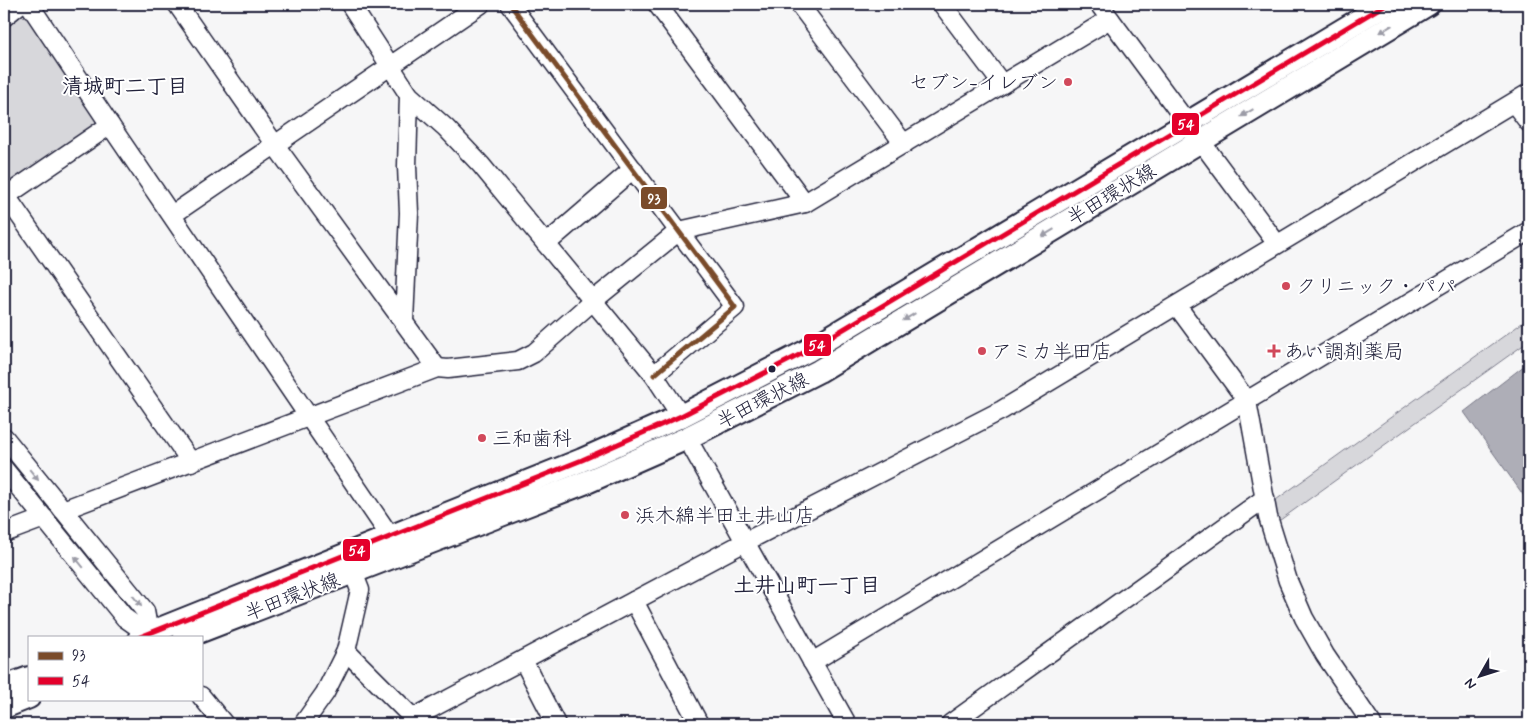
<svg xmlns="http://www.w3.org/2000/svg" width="1533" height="728" viewBox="0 0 1533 728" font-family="Mynerve,'Klee One',sans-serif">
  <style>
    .green { fill: #d7d7db; stroke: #7c7c8b }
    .water { fill: #aeaeb7; stroke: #767685 }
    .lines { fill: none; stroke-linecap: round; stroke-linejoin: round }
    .minor-casing { stroke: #22223b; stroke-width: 21 }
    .major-casing { stroke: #22223b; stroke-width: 26 }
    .minor { stroke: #fff; stroke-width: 18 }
    .major { stroke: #fff; stroke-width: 22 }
    .bus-1-casing { stroke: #fff; stroke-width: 9 }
    .bus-2-casing { stroke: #fff; stroke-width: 9 }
    .bus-1 { stroke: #7a4b2a; stroke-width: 5 }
    .bus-2 { stroke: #e4002b; stroke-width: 5 }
    .oneway { fill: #9c9ca7 }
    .poi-dot { fill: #d1495b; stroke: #fff; stroke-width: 2 }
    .bus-dot { fill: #22223b; stroke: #fff; stroke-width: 2 }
    .labels { text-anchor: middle; stroke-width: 4; stroke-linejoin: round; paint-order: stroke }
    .poi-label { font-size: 20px; fill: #22223b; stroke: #fff; text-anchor: start }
    .street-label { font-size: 20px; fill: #22223b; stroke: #fff }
    .neighbourhood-label { font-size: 21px; font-weight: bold; fill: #22223b; stroke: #fff }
    .line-badge { stroke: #fff; stroke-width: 2 }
    .badge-label { font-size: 14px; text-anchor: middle; font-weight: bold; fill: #fff }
  </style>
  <rect width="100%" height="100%" fill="#f6f6f7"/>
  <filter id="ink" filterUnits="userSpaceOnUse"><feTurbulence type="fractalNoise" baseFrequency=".02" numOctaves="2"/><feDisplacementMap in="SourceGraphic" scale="10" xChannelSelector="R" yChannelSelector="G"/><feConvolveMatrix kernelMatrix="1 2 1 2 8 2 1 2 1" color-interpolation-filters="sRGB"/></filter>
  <g filter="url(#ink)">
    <g class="green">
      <path d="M21 16 28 17 97 120 95 127 14 182H7L4 178V30Z"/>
      <path d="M1529 318V341L1276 523 1273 502Z"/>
    </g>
    <path class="water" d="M1529 362V503L1464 412Z"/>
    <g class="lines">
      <defs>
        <g id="minor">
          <path d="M29 4 110 125 390 536"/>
          <path d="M177 4 275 145 437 368"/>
          <path d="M350 4 409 95 446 128 481 165 654 375 681 416"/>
          <path d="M510 4 735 307 654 375"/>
          <path d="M657 4 805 203"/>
          <path d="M799 4 904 144"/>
          <path d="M942 4 1002 84"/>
          <path d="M1099 4 1277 244"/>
          <path d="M4 17 20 4"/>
          <path d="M1514 103 1529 123"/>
          <path d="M4 193 191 462"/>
          <path d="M6 196 110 125"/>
          <path d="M172 215 481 4"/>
          <path d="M546 244 633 169"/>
          <path d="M1177 306 1247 401 1268 517 1288 581 1304 618 1325 655 1372 724"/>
          <path d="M404 321 409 213 407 166 409 95"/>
          <path d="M4 437 145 611 149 633"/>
          <path d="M687 438 847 724"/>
          <path d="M4 469 125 618 152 637"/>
          <path d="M63 510 437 368 448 369 518 361 534 353 594 300 679 231 805 203 1110 19"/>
          <path d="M4 533 44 518"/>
          <path d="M634 601 699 724"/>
          <path d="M346 651 413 718 416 724"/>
          <path d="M523 660 556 724"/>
          <path d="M812 662 1529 231"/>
          <path d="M201 696 224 724"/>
          <path d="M413 718 745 542 1002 410 1529 93"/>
          <path d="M303 724 325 693 346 651 360 590 353 572"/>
          <path d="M950 724 1265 498"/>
        </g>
        <g id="major">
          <path d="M140 637 582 460 681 416 807 351 1386 4"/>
          <path d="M185 637 589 481 687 438 819 371 1428 4"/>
          <path d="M4 687 29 678"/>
          <path d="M4 707 29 697"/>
        </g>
      </defs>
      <use href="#minor" class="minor-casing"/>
      <use href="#major" class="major-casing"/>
      <use href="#minor" class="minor"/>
      <use href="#major" class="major"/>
      <defs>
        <path id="bus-1" d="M510 4 735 307 654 375"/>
        <path id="bus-2" d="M140 637 582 460 681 416 807 351 1386 4"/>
      </defs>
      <use href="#bus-1" class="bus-1-casing"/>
      <use href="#bus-2" class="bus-2-casing"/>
      <use href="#bus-1" class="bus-1"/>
      <use href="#bus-2" class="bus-2"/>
    </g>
    <defs><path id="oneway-solid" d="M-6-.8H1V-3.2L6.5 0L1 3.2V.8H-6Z" transform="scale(1.25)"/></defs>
    <g class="oneway">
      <use href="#oneway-solid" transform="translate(1386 29) rotate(149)"/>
      <use href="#oneway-solid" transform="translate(1247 113) rotate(149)"/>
      <use href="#oneway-solid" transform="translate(1048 233) rotate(149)"/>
      <use href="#oneway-solid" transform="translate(909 317) rotate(149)"/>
      <use href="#oneway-solid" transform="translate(34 475) rotate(51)"/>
      <use href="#oneway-solid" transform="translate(79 562) rotate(-129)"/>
      <use href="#oneway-solid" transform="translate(137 601) rotate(51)"/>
    </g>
  </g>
  <g class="poi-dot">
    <circle cx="1068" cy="82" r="5"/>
    <circle cx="1286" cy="286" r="5"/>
    <circle cx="982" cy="351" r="5"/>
    <path d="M1271.5 343.5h5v5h5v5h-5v5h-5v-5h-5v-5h5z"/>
    <circle cx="482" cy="438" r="5"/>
    <circle cx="625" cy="515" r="5"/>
  </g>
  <circle class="bus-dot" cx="772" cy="369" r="4.5"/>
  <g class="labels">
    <g class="poi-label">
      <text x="1058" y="89" text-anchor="end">セブン-イレブン</text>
      <text x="1296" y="293">クリニック・パパ</text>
      <text x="992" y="358">アミカ半田店</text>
      <text x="1284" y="358">あい調剤薬局</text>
      <text x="492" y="445">三和歯科</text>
      <text x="635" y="522">浜木綿半田土井山店</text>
    </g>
    <g class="street-label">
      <text transform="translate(1111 194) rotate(-31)" y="7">半田環状線</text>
      <text transform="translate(762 400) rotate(-27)" y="7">半田環状線</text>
      <text transform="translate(292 596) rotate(-21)" y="7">半田環状線</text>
    </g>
    <g class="neighbourhood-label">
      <text x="125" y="93">清城町二丁目</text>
      <text x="807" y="592">土井山町一丁目</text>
    </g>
  </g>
  <g class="line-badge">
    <rect x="1171" y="112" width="29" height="24" rx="5" fill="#e4002b"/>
    <rect x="640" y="186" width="28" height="24" rx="5" fill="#7a4b2a"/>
    <rect x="803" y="333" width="29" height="24" rx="5" fill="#e4002b"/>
    <rect x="342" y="538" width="29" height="24" rx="5" fill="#e4002b"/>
  </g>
  <g class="badge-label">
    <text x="1186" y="129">54</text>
    <text x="654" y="203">93</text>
    <text x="817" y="350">54</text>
    <text x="357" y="555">54</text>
  </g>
  <rect width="1533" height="728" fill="none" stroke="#fff" stroke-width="20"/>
  <rect x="10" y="10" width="1513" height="708" fill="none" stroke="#22223b" stroke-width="2" filter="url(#ink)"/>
  <rect x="28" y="636" width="175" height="65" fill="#ffffff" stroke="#a7a7b1"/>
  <rect x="38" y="652" width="25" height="8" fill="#7a4b2a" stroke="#a7a7b1"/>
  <text x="72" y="660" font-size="15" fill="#22223b">93</text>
  <rect x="38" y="677" width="25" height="8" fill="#e4002b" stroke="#a7a7b1"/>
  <text x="72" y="686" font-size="15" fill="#22223b">54</text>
  <g transform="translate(1480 676) rotate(231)" stroke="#ffffff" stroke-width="4" paint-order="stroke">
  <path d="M0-4L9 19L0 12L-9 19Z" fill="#22223b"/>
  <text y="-8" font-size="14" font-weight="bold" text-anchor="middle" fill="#22223b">N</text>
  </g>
</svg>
